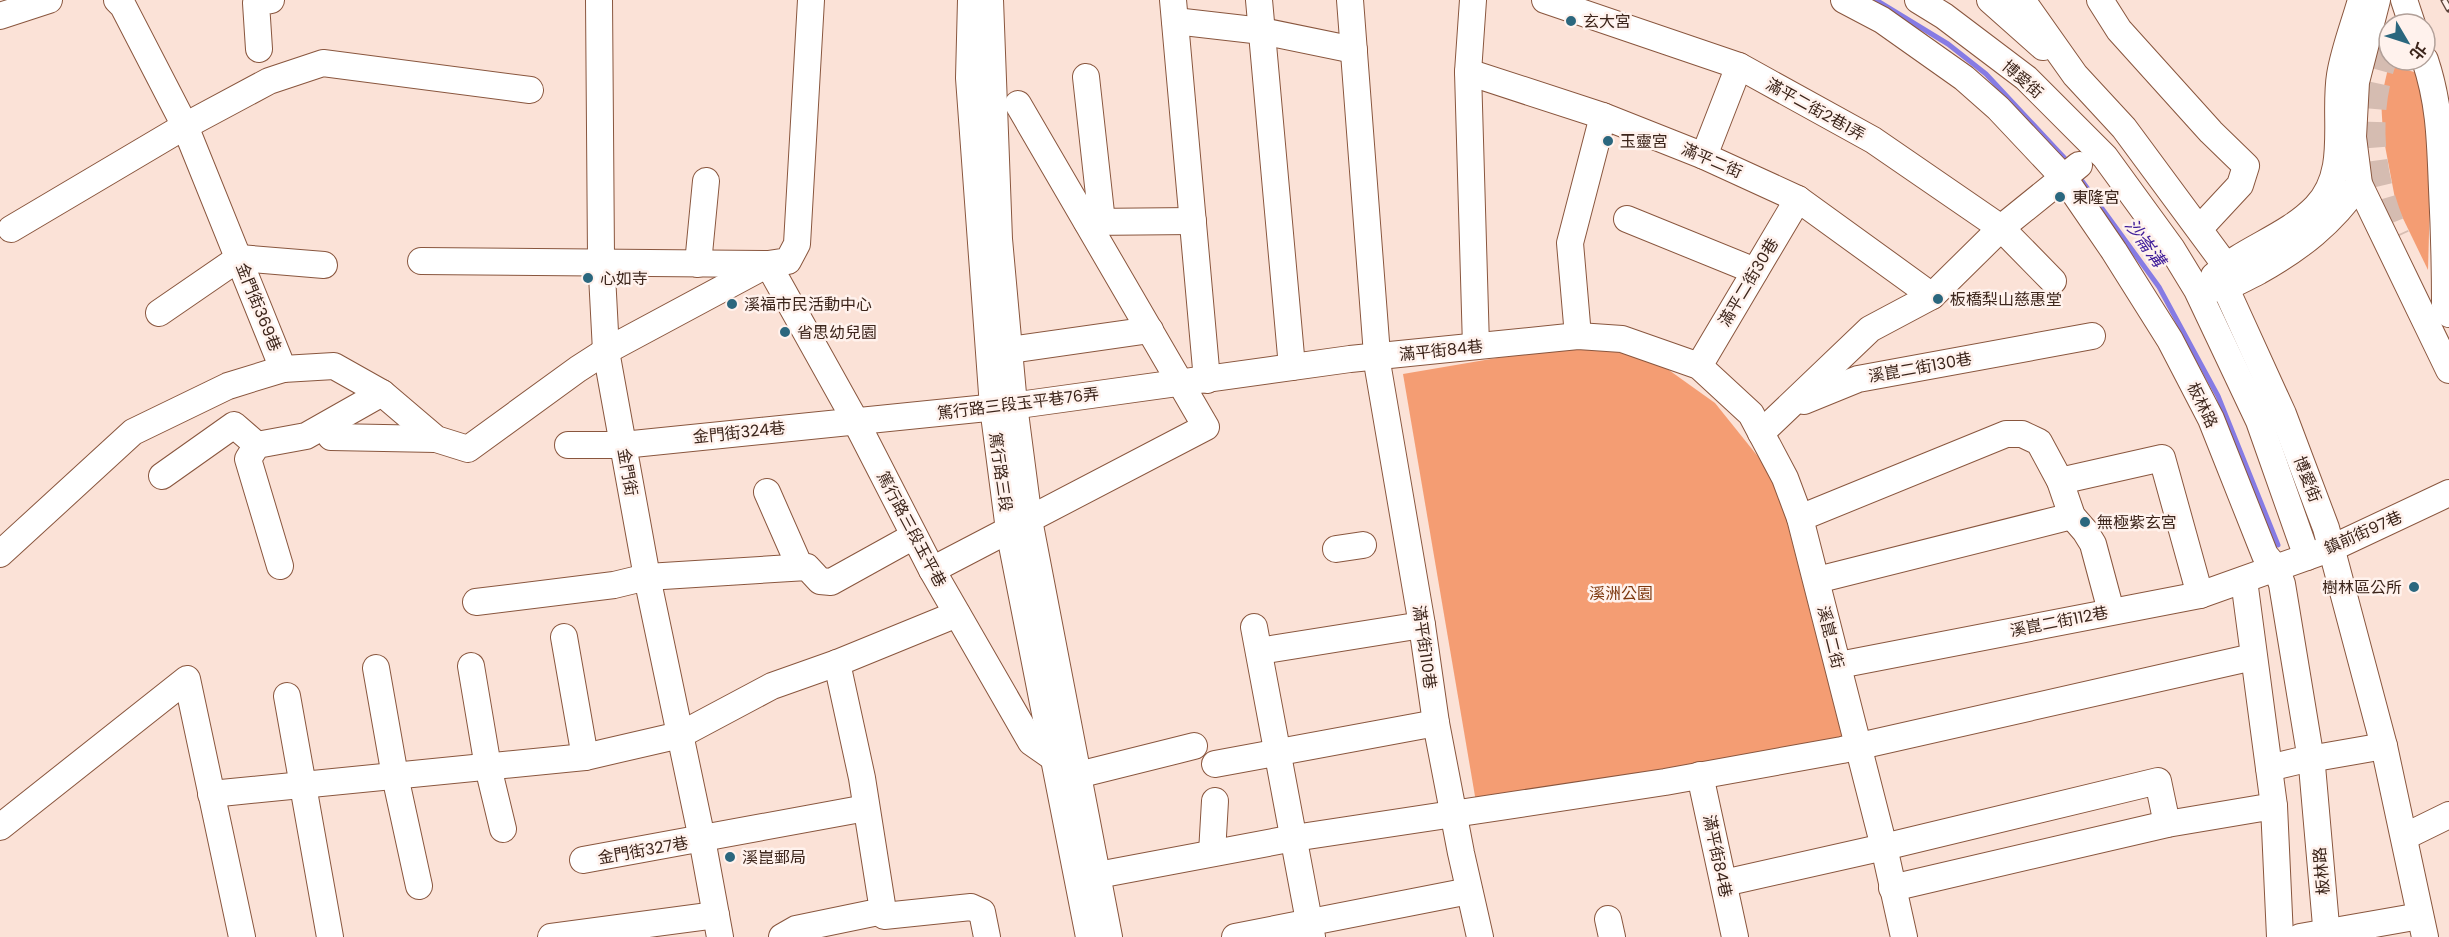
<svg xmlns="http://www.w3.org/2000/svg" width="2449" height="937" viewBox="0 0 2449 937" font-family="Poppins,'Noto Sans TC',sans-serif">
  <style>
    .green { fill: #f49d73 }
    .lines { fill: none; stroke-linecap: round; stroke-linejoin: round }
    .stream { stroke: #867be4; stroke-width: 5 }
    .minor-tunnel { stroke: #d5bcb1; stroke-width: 26; stroke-dasharray: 26 13; stroke-linecap: butt }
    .minor-casing { stroke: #89563e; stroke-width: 28 }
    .minor { stroke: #fff; stroke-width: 26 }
    .rail-casing { stroke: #5c443a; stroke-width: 7 }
    .rail { stroke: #fff2ed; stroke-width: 4.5; stroke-dasharray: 14; stroke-linecap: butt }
    .poi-dot { fill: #2b677e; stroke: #fff2ed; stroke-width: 2 }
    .labels { text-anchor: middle; stroke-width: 5; stroke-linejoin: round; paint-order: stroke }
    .poi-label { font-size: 16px; fill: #3c251b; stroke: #fff2ed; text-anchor: start }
    .street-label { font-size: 16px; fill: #3c251b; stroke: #fff2ed }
    .park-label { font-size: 16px; fill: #7d370d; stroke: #fff2ed }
    .water-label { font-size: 18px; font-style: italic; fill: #3f1c99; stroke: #fff2ed }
  </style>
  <rect width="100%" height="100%" fill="#fbe2d7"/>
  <g class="green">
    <path d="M2389 64 2417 73 2431 159 2428 270 2396 204 2383 135 2381 99Z"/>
    <path d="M1584 343 1659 363 1715 403 1776 479 1842 737 1476 802 1403 374Z"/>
  </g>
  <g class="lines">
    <g class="stream">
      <path d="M1876 0 1948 44 1986 74 2070 164"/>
      <path d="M2077 174 2159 287 2218 396 2278 545"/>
    </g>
    <path class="minor-tunnel" d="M2389 46C2363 107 2369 177 2397 237"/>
    <defs>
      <g id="minor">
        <path d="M117 0 123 6 185 126 283 369 334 366 382 393 436 439 468 449 578 369 606 351 768 264 855 420 932 570 1031 742 1078 775 1194 746"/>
        <path d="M599 0 601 256 606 351 647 577 702 839 720 937"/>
        <path d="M971 0 969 78 993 407 1009 530 1089 937"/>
        <path d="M990 0 999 239 1014 405 1029 520 1109 937"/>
        <path d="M1173 0 1207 380"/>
        <path d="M1259 0 1292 367"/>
        <path d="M1350 0 1378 368 1422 625 1436 723 1461 853 1480 937"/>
        <path d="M1473 0 1468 72 1476 346"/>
        <path d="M1545 0 1739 66 1873 140 2001 228 2053 281"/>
        <path d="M1844 0 1882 20 1964 78 1998 108 2064 178 2114 251 2170 340 2211 419 2265 555 2276 568 2282 584 2312 766 2327 937"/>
        <path d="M1918 0 1944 16 2026 78 2105 157 2172 249 2197 290 2259 421 2307 557"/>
        <path d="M1990 0 2043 47"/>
        <path d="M2022 0 2075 75 2124 128 2226 266V289L2283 414 2326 528 2384 746 2425 937"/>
        <path d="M2100 0 2119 30 2211 132 2246 166 2240 185 2200 228"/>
        <path d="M2377 0 2356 82 2353 137 2359 184 2449 370"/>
        <path d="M2404 0 2412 24"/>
        <path d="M0 16 49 0"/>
        <path d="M1175 21 1262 31 1354 50"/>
        <path d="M259 49 256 3 271 0"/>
        <path d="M2425 60C2440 105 2440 142 2442 189 2444 228 2445 266 2445 305L2449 314"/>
        <path d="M1468 72 1603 116 1704 156 1798 199 1932 296"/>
        <path d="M1086 77 1102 222"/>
        <path d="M1704 156 1739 66"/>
        <path d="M1627 219 1755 271"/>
        <path d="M1087 222 1193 221"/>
        <path d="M11 229 185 126 269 81 323 63 530 90"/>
        <path d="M421 261 768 264 788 261 797 244 811 0"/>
        <path d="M698 264 706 181"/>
        <path d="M2214 276C2245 248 2287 237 2316 207 2350 172 2333 118 2340 75 2344 50 2354 25 2361 0"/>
        <path d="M2212 289C2230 288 2243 279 2259 271 2300 248 2332 223 2359 184"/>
        <path d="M159 313 239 258 324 265"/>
        <path d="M1578 336 1570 243 1603 116"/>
        <path d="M1010 350 1150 330"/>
        <path d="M1699 366 1798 199"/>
        <path d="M1804 401 1858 379 2092 336"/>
        <path d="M1761 433 1870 329 1932 296 2001 228 2079 165"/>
        <path d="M331 437 436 439"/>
        <path d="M568 445H623L1026 404 1350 359 1578 336 1622 339 1699 366 1751 414 1785 478 1800 518 1884 847 1904 937"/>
        <path d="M162 476 234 425 257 445"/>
        <path d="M2060 481 2162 458 2200 595"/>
        <path d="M767 492 800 567"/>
        <path d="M1800 518 2006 434H2022L2039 442 2060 481 2072 516 2085 531 2093 544 2111 611"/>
        <path d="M1336 549 1363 545"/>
        <path d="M0 554 133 432 228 386 283 369"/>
        <path d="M280 566 248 459 257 445 306 436 382 393"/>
        <path d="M932 570 1206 427 1018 104"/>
        <path d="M1817 580 2072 516"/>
        <path d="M2244 580 2274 806"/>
        <path d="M476 602 614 585 647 577 807 567 820 581 831 582 914 536"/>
        <path d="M1254 627 1312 937"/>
        <path d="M564 637 585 757"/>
        <path d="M1259 651 1422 625"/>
        <path d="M1839 665 2200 595 2332 548 2449 493"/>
        <path d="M471 666 488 767 503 829"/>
        <path d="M376 668 395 776 419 886"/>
        <path d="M287 696 330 937"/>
        <path d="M1215 764 1436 723"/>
        <path d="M2269 768 2298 761 2384 746"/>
        <path d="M1700 775 1735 937"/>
        <path d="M211 794 585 757 680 735 772 686 837 663 957 614"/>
        <path d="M0 827 187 679 242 937"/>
        <path d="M2404 837 2449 815"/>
        <path d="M1212 853 1215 801"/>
        <path d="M583 860 866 808"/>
        <path d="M1098 875 1294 838 1665 782 1842 750 2253 657"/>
        <path d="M1724 883 1884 847 2158 781 2167 824"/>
        <path d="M1892 888 2167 824 2274 806 2280 937"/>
        <path d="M884 916 971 907 982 912 987 937"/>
        <path d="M1608 919 1612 937"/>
        <path d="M551 937 716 915"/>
        <path d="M782 937 796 929 883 911 862 778 837 663"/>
        <path d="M1235 937 1469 891"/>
        <path d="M2300 937 2420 916"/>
      </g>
    </defs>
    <use href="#minor" class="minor-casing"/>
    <use href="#minor" class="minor"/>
    <defs>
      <path id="rail" d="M2444 0 2449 9"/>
    </defs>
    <use href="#rail" class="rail-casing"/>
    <use href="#rail" class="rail"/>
  </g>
  <g class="poi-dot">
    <circle cx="1571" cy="21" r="6"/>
    <circle cx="1608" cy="141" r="6"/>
    <circle cx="2060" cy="197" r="6"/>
    <circle cx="588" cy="278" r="6"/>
    <circle cx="1938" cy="299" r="6"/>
    <circle cx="732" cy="304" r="6"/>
    <circle cx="785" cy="332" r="6"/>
    <circle cx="2085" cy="522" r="6"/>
    <circle cx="2414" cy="587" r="6"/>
    <circle cx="730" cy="857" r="6"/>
  </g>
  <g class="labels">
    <g class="poi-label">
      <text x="1583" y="27">玄大宮</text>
      <text x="1620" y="147">玉靈宮</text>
      <text x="2072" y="203">東隆宮</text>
      <text x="600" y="284">心如寺</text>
      <text x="1950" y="305">板橋梨山慈惠堂</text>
      <text x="744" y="310">溪福市民活動中心</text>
      <text x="797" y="338">省思幼兒園</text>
      <text x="2097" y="528">無極紫玄宮</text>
      <text x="2402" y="593" text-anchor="end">樹林區公所</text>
      <text x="742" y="863">溪崑郵局</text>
    </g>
    <g class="street-label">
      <text transform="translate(2023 79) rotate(41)" y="6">博愛街</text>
      <text transform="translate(1816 109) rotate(29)" y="6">滿平二街2巷1弄</text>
      <text transform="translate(1712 160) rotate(23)" y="6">滿平二街</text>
      <text transform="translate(1748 282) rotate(-59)" y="6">滿平二街30巷</text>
      <text transform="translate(259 307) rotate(68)" y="6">金門街369巷</text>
      <text transform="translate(1441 350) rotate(-6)" y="6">滿平街84巷</text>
      <text transform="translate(1920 367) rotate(-10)" y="6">溪崑二街130巷</text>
      <text transform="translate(1018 403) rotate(-7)" y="6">篤行路三段玉平巷76弄</text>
      <text transform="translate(2203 405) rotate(64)" y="6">板林路</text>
      <text transform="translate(739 432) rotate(-6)" y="6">金門街324巷</text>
      <text transform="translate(628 472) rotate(80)" y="6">金門街</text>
      <text transform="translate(1001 472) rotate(82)" y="6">篤行路三段</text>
      <text transform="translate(2308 479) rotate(69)" y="6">博愛街</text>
      <text transform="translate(912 529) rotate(62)" y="6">篤行路三段玉平巷</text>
      <text transform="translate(2363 532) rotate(-24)" y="6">鎮前街97巷</text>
      <text transform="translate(2059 621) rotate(-11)" y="6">溪崑二街112巷</text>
      <text transform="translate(1831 637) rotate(76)" y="6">溪崑二街</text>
      <text transform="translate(1425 647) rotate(82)" y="6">滿平街110巷</text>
      <text transform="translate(643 850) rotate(-10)" y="6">金門街327巷</text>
      <text transform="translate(1718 856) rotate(78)" y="6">滿平街84巷</text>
      <text transform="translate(2321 871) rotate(-95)" y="6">板林路</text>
    </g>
    <g class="park-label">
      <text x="1621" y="599">溪洲公園</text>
    </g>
    <g class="water-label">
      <text transform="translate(2145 243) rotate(54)" y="6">沙崙溝</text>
    </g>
  </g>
  <g transform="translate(2407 42) rotate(129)"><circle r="28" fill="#fff2ed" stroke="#b1a099" stroke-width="1.5"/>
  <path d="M0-4.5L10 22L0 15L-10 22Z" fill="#2b677e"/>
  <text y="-9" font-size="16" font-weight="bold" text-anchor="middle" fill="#3c251b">北</text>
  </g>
</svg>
